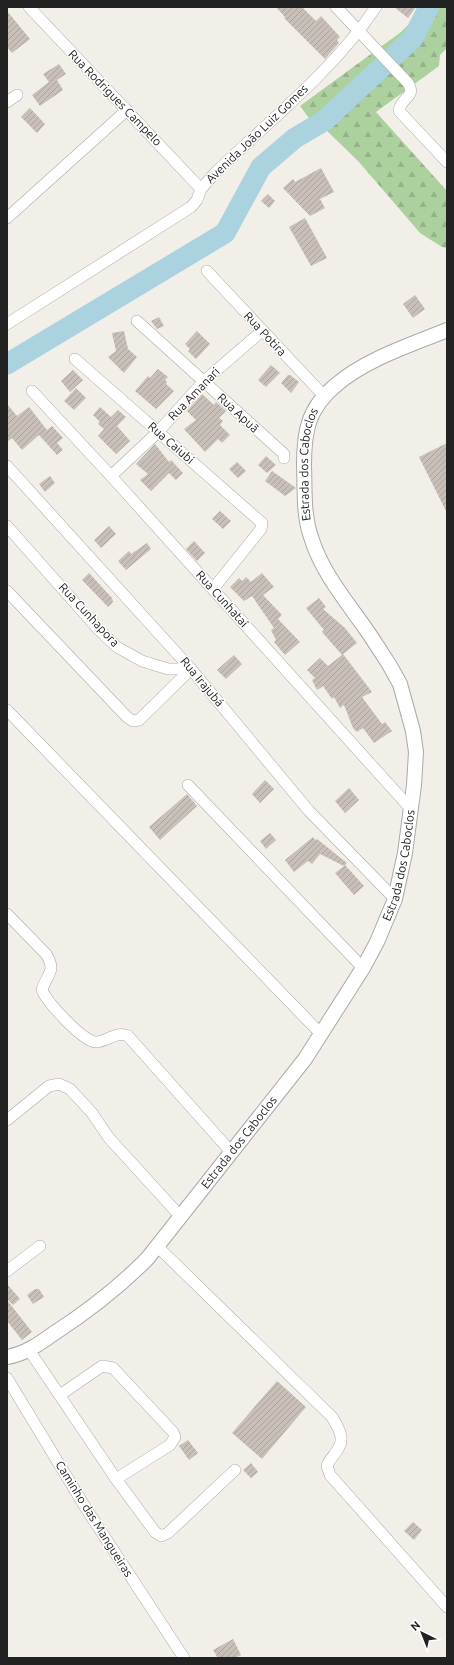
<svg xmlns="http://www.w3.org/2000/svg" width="454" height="1665" viewBox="0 0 454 1665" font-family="Ubuntu,sans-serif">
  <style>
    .forest { fill: url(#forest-firs) }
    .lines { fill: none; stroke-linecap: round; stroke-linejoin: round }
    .river { stroke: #aad3df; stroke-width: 21 }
    .building { fill: url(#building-hatch) }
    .minor-casing { stroke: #a9a9a9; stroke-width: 12 }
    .tertiary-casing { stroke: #a9a9a9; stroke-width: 16 }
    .minor { stroke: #fff; stroke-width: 11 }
    .tertiary { stroke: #fff; stroke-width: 14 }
    .labels { text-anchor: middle; stroke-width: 3; stroke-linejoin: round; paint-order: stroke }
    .street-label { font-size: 12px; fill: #222; stroke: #fff }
  </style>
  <defs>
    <pattern id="forest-firs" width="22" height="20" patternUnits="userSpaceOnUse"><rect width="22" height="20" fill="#add19e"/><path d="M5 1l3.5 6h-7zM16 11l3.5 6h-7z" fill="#95b388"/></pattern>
    <pattern id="building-hatch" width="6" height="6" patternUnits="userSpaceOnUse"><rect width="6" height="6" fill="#c7bfb8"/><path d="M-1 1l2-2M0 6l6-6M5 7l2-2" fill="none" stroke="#aba49e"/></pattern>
  </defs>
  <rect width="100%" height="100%" fill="#f2efe9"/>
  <path class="forest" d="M424 7H447V48L440 55 439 66 376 112 447 191V248L442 247 420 233 359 162 322 126 311 121 300 106 401 32 420 13Z"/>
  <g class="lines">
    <path class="river" d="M7 364 225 233 261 167 295 138 324 121 413 38 429 7"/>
  </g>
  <g class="building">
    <path d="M276 7H302L316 21 321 16 340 37 337 40 339 43 325 59 284 18 285 17Z"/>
    <path d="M394 7H416L408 18Z"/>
    <path d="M7 11 30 39 12 53 7 47Z"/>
    <path d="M59 64 66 74 57 80 63 90 40 106 32 95 49 82 43 74Z"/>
    <path d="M30 108 45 124 37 133 21 117Z"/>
    <path d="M321 168 334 192 320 199 325 208 310 216 283 188 293 179 295 182Z"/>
    <path d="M268 194 275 201 269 208 261 201Z"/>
    <path d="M305 218 327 258 311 266 289 227Z"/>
    <path d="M415 295 425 309 413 318 403 304Z"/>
    <path d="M159 317 164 326 157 329 151 321Z"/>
    <path d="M124 331 128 349 137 357 124 373 108 357 116 351 112 333Z"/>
    <path d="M197 331 210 344 196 359 188 351 190 349 185 344Z"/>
    <path d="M271 365 280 373 266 387 258 380Z"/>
    <path d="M158 369 168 377 165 380 167 382 166 384 174 391 156 409 135 391 148 376 150 378Z"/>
    <path d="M73 370 83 380 70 392 61 381Z"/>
    <path d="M288 375H290L299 382 291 393 281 383Z"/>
    <path d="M76 388 86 398 74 410 64 401Z"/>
    <path d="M202 394 214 405 216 402 226 411 219 418 223 421 220 425 230 435 222 443 218 439 205 452 184 429 196 420 187 411Z"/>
    <path d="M7 404 17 416 29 407 47 430 52 426 63 438 57 443 63 450 57 455 39 435 22 450 12 438 7 442Z"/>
    <path d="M100 407 111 417 118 410 126 417 117 426 130 441 116 454 98 436 104 429 98 424 100 422 93 415Z"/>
    <path d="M447 443V513L419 457Z"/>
    <path d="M155 444 169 462 171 460 183 473 176 480 169 473 151 491 140 480 148 474 136 464Z"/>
    <path d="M266 456 276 465 267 473 258 465Z"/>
    <path d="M237 462 246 471 238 478 229 469Z"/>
    <path d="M272 471 296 488 285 496 265 481Z"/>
    <path d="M50 476 55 483 45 492 39 484Z"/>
    <path d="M220 511 231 521 223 529 212 519Z"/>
    <path d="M109 526 116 534 101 548 94 540Z"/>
    <path d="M194 541 205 553 197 561 186 549Z"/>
    <path d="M147 543 151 549 126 570 118 561 129 551 131 554Z"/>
    <path d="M89 573 112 598 113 602 108 607 82 580Z"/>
    <path d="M262 573 274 587 263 595 282 615 278 619 300 642 285 655 274 642 276 640 271 630 274 628 252 596 244 601 230 587 239 578 242 581 246 577 251 582Z"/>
    <path d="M319 598 326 607 323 609 345 628 357 643 343 654 372 692 362 697 382 724 385 722 392 731 374 743 363 728 357 732 353 728 344 705 340 708 334 697 332 699 323 686 317 690 312 680 315 678 307 670 320 658 328 666 342 655 322 632 324 630 306 608Z"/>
    <path d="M234 655 242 664 226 679 217 670Z"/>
    <path d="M265 780 274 789 260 803 252 794Z"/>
    <path d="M349 788 359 800 345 813 335 801Z"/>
    <path d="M187 794 197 806 160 840 149 827Z"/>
    <path d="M270 833 276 840 266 849 260 841Z"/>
    <path d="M313 837 315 840 317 839 347 863 345 865 364 886 354 895 335 873 344 866 320 854 312 864 308 861 294 872 285 860Z"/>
    <path d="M7 1284 20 1299 13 1305 7 1299Z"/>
    <path d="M35 1289H39L44 1297 33 1304 27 1295Z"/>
    <path d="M7 1300 32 1332 22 1340 7 1321Z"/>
    <path d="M277 1381 306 1407 262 1459 232 1433Z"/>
    <path d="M188 1440 198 1453 189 1460 179 1446Z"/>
    <path d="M251 1463 258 1472 251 1478 243 1470Z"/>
    <path d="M413 1522 422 1530 414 1540 404 1531Z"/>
    <path d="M233 1639 241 1655 235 1658H218L213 1650Z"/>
  </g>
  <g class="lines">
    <defs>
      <g id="minor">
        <path d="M29 7 201 189"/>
        <path d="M336 7 408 83C417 98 400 97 399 111L447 162"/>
        <path d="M7 102 17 95"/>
        <path d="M7 218 127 110"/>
        <path d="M207 271 324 396"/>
        <path d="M137 321 284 454V458"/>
        <path d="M7 324 191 207 197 200 201 189 215 173C270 120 333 71 376 7"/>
        <path d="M75 359 262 523 261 529 213 589"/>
        <path d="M32 391 111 476 411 809"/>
        <path d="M7 466 191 669 309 811 395 899"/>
        <path d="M111 476 158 432 204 381 262 331"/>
        <path d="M7 526 98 629 117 647 142 661 168 669H191"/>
        <path d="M7 591 127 717 133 721 139 720 191 669"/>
        <path d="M7 710 321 1034"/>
        <path d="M188 785 363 968"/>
        <path d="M7 914 46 954C57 972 47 973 42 990 47 1002 83 1042 96 1042 109 1041 115 1031 128 1036L232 1153"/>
        <path d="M7 1120 49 1086 59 1084 70 1089 92 1113 109 1138 181 1217"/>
        <path d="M158 1247 332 1417C337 1426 345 1437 339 1447 336 1454 330 1458 327 1466L330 1475 447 1607"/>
        <path d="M7 1271 40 1246"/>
        <path d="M29 1350 116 1479 155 1532 161 1536 168 1533 235 1470"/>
        <path d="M7 1378 87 1510 184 1658"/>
        <path d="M60 1395 102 1366 113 1368 173 1432 175 1437 170 1445 116 1479"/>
      </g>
      <g id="tertiary">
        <path id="s1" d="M7 1357C25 1354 39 1344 53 1334 87 1312 118 1288 147 1259L305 1059 363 968 377 942 395 899 405 853 414 785 416 752 413 731 400 684 390 666C381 652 373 639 363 625 343 597 321 570 311 537 303 514 305 489 304 465 304 431 308 408 336 385 366 359 411 345 447 330"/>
      </g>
    </defs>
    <use href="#minor" class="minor-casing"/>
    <use href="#tertiary" class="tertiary-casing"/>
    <use href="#minor" class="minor"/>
    <use href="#tertiary" class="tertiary"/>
  </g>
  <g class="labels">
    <g class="street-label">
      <text transform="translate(115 98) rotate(46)" y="4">Rua Rodrigues Campelo</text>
      <text transform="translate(257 134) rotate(-44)" y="4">Avenida João Luiz Gomes</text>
      <text transform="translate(265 334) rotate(47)" y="4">Rua Potira</text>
      <text transform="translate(194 394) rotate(-46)" y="4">Rua Amanari</text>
      <text transform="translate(238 413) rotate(43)" y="4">Rua Apuã</text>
      <text transform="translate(171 443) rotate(41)" y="4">Rua Caiubi</text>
      <text dy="4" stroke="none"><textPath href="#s1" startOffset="1076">Estrada dos Caboclos</textPath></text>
      <text transform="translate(222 599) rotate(48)" y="4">Rua Cunhataí</text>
      <text transform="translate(89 615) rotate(47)" y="4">Rua Cunhapora</text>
      <text transform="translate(202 682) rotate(50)" y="4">Rua Irajubá</text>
      <text dy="4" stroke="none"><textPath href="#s1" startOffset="645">Estrada dos Caboclos</textPath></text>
      <text dy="4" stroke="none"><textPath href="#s1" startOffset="321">Estrada dos Caboclos</textPath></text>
      <text transform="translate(94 1519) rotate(58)" y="4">Caminho das Mangueiras</text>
    </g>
  </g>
  <rect width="454" height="1665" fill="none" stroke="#222222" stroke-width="16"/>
  <g transform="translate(422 1633) rotate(317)" stroke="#ffffff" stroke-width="3" paint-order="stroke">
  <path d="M0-3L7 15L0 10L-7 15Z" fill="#222222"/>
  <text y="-6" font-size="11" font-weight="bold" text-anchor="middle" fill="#222222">N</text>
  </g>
</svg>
